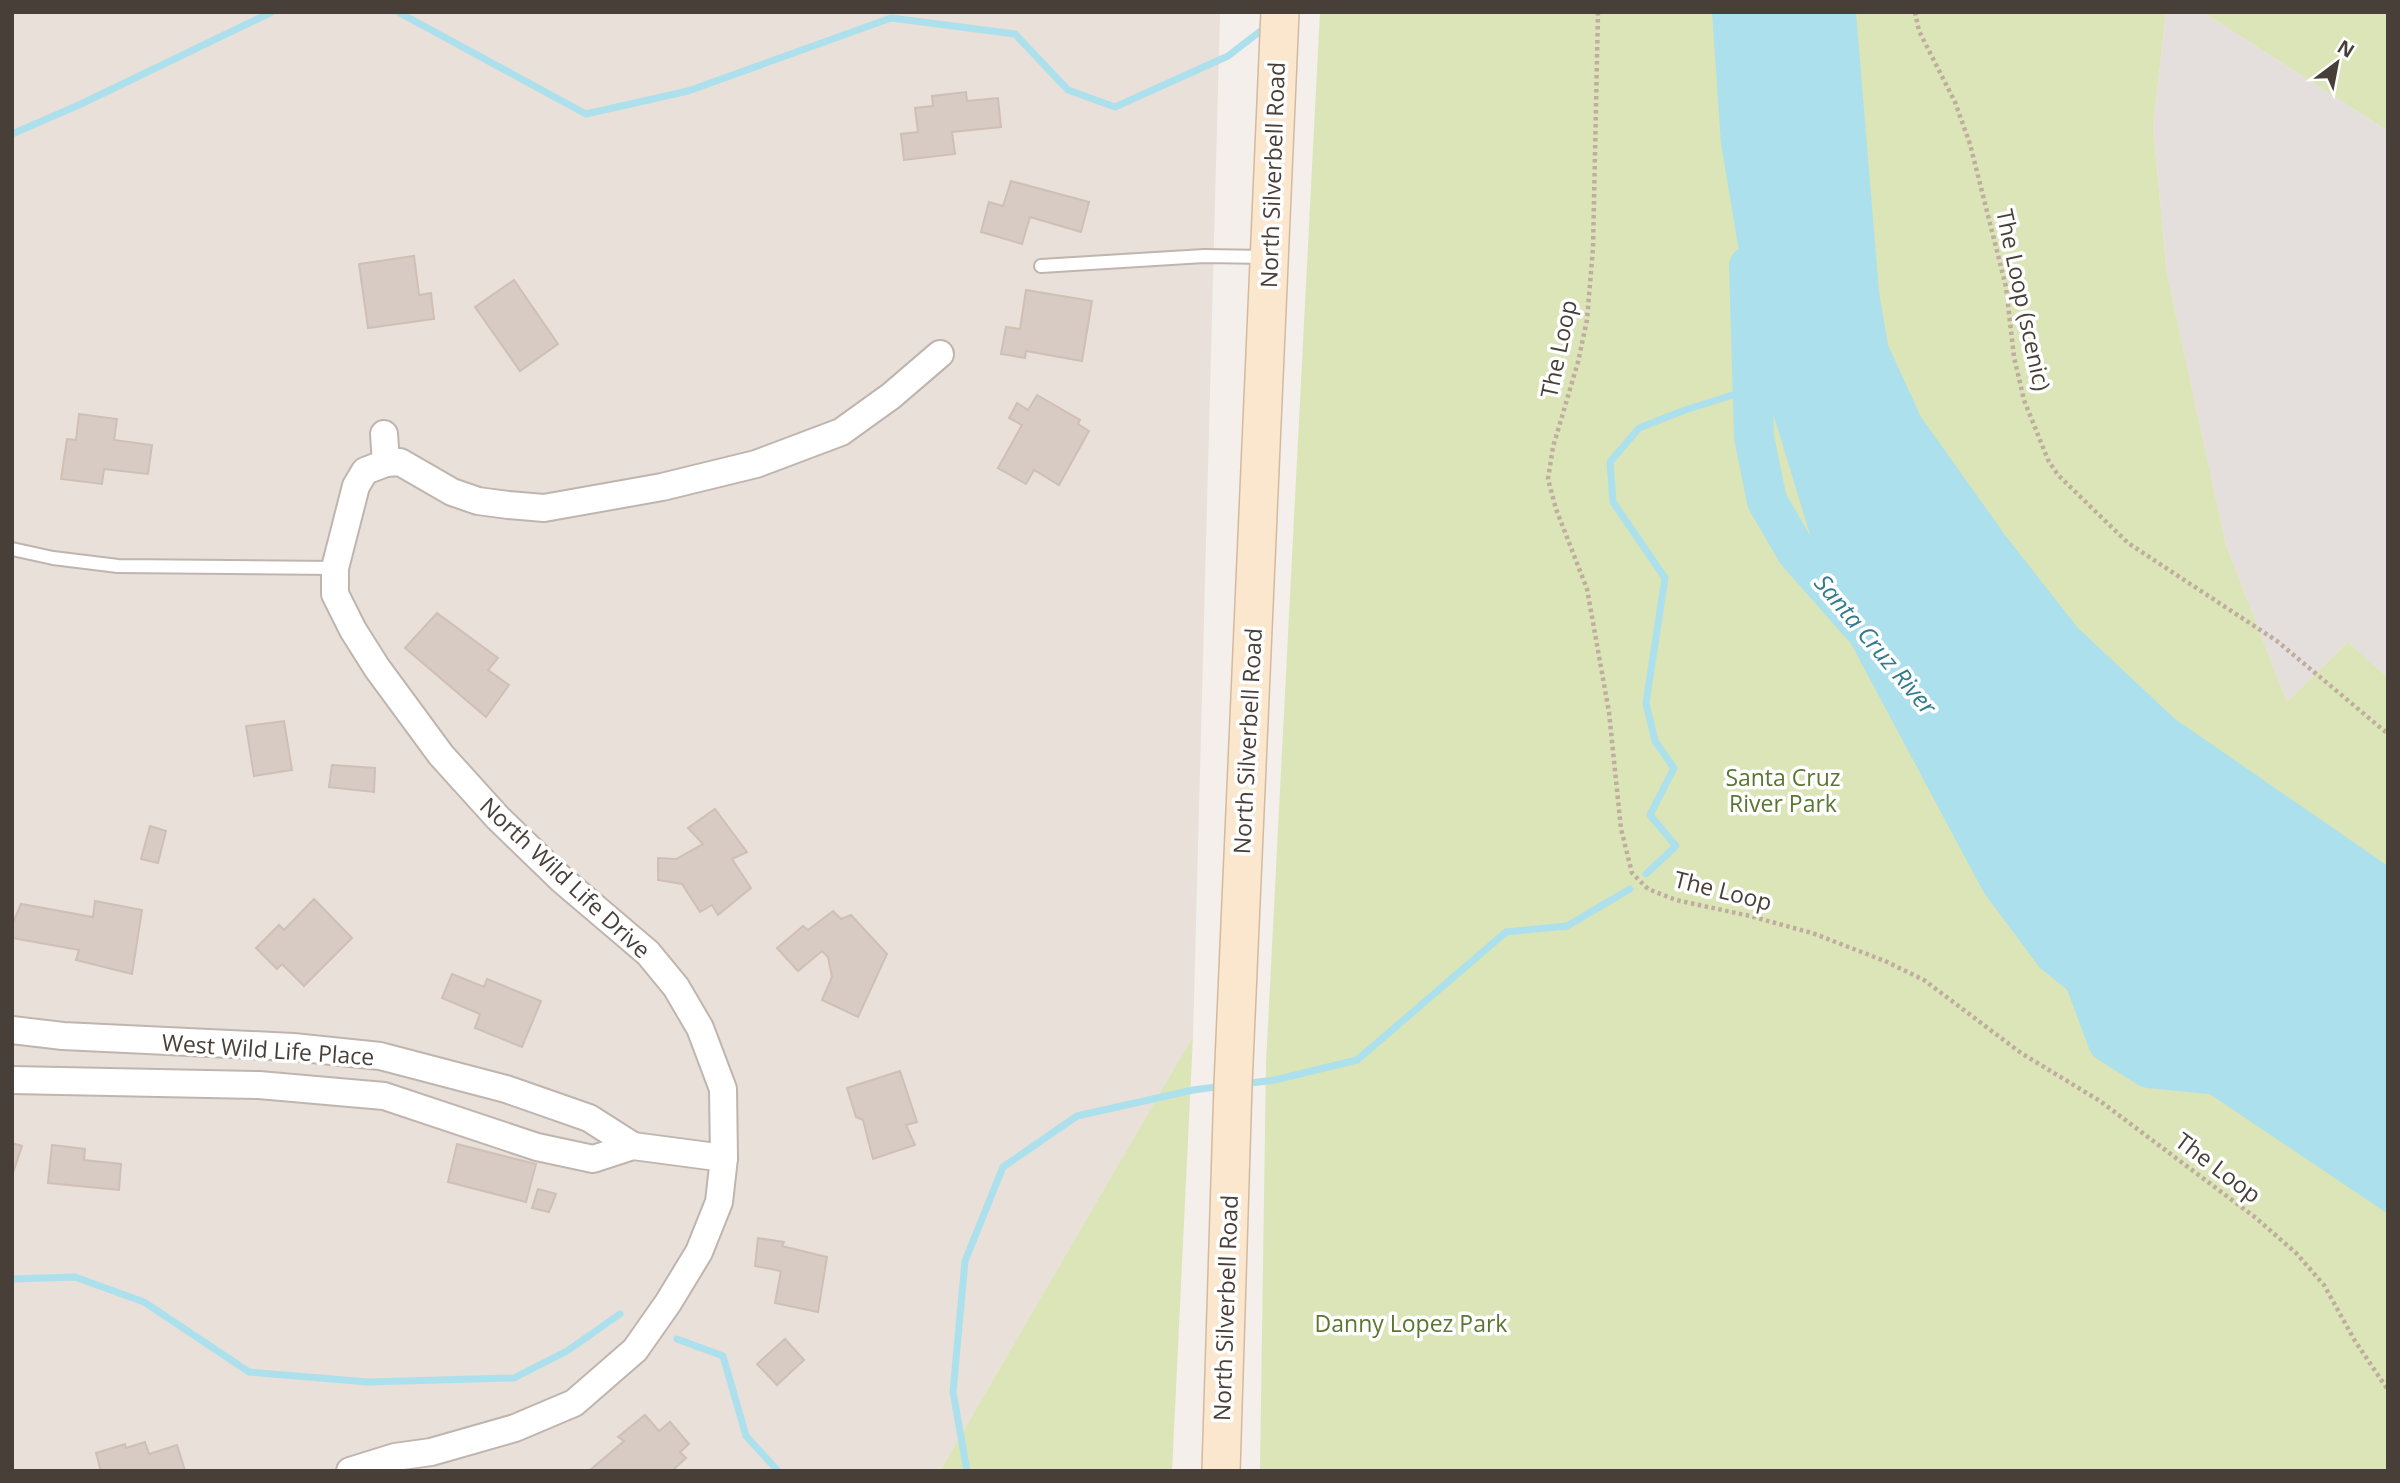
<svg xmlns="http://www.w3.org/2000/svg" width="2400" height="1483" viewBox="0 0 2400 1483" font-family="'Open Sans',sans-serif">
  <style>
    .residential { fill: #e8e0d9 }
    .industrial { fill: #e4dedc }
    .green { fill: #dbe5b7 }
    .water { fill: #ace0ec }
    .lines { fill: none; stroke-linecap: round; stroke-linejoin: round }
    .stream { stroke: #ace0ec; stroke-width: 7 }
    .river { stroke: #ace0ec; stroke-width: 40 }
    .building { fill: #d8cbc4; stroke: #cfbfb4; stroke-width: 2 }
    .service-casing { stroke: #bfb5ae; stroke-width: 16 }
    .minor-casing { stroke: #bfb5ae; stroke-width: 30 }
    .secondary-casing { stroke: #d3ba9f; stroke-width: 40 }
    .path { stroke: #c0ada0; stroke-width: 4.5; stroke-dasharray: 3.5 3.5; stroke-linecap: butt }
    .service { stroke: #fff; stroke-width: 12 }
    .minor { stroke: #fff; stroke-width: 26 }
    .secondary { stroke: #fbe6ce; stroke-width: 37 }
    .labels { text-anchor: middle; stroke-width: 7; stroke-linejoin: round; paint-order: stroke }
    .street-label { font-size: 23px; fill: #483f39; stroke: #fff }
    .park-label { font-size: 23px; fill: #5a7630; stroke: #fff }
    .water-label { font-size: 24px; font-style: italic; fill: #317b8e; stroke: #fff }
  </style>
  <rect width="100%" height="100%" fill="#f4efeb"/>
  <path class="residential" d="M12 12H1220L1193 1036 940 1471H12Z"/>
  <path class="industrial" d="M2166 12H2203L2388 131V678L2348 642 2287 702 2226 545 2167 274 2153 127Z"/>
  <g class="green">
    <path d="M1320 12H2166L2153 127 2167 274 2226 545 2287 702 2348 642 2388 678V1471H1260L1266 1063Z"/>
    <path d="M2203 12H2388V131Z"/>
    <path d="M1193 1036 1172 1471H940Z"/>
  </g>
  <path class="water" d="M1712 12H1856L1879 292 1888 345 1921 417 2005 535 2078 628 2175 719 2388 866V1214L2128 1039 2040 968 1984 893 1833 610 1758 364 1721 144Z"/>
  <g class="lines">
    <g class="stream">
      <path d="M398 12 586 114 688 91 891 18 1015 34 1068 90 1115 107 1228 56 1267 26"/>
      <path d="M12 134 81 104 272 12"/>
      <path d="M1646 874 1676 846 1650 815 1674 768 1655 741 1646 703 1665 578 1613 502 1610 462 1639 428 1685 410 1752 389"/>
      <path d="M1242 1084 1275 1080 1357 1060 1506 932 1567 926 1630 889"/>
      <path d="M12 1279 75 1277 144 1302 249 1372 368 1382 514 1378 567 1351 620 1314"/>
      <path d="M677 1339 723 1356 746 1436 778 1471"/>
      <path d="M967 1471 953 1392 965 1261 1003 1167 1077 1116 1193 1090 1223 1086"/>
    </g>
    <g class="river">
      <path d="M1749 266 1754 437 1767 501 1796 551 1861 625"/>
      <path d="M2075 965 2083 975 2108 1042 2149 1068 2230 1076"/>
    </g>
  </g>
  <g class="building">
    <path d="M966 92 967 101 998 98 1001 127 952 132 955 154 904 160 901 134 918 132 915 108 933 106 932 96Z"/>
    <path d="M1011 181 1089 202 1081 232 1030 217 1022 244 981 232 989 202 1003 206Z"/>
    <path d="M414 256 419 295 431 293 434 319 368 328 359 264Z"/>
    <path d="M514 280 558 344 520 371 475 307Z"/>
    <path d="M1026 290 1092 301 1082 361 1026 351 1025 358 1001 354 1006 327 1020 329Z"/>
    <path d="M1037 395 1080 420 1078 424 1089 431 1059 485 1034 470 1026 484 998 468 1022 425 1009 418 1017 403 1028 410Z"/>
    <path d="M79 414 117 419 114 440 152 445 148 474 104 469 102 484 61 479 67 439 76 440Z"/>
    <path d="M437 613 498 658 488 670 509 685 486 717 405 648Z"/>
    <path d="M284 721 292 770 254 776 246 726Z"/>
    <path d="M332 765 375 768 374 792 329 787Z"/>
    <path d="M715 809 747 852 732 859 751 888 718 915 712 905 700 912 682 884 658 880V858L676 859 703 844 688 828Z"/>
    <path d="M150 826 166 831 158 863 141 859Z"/>
    <path d="M314 899 352 938 304 986 282 964 277 969 256 948 279 925 284 930Z"/>
    <path d="M95 901 142 910 132 974 76 960 79 950 12 938V925L21 904 93 917Z"/>
    <path d="M833 911 841 919 851 915 887 954 858 1017 822 1000 832 977 828 957 822 951 798 971 777 948 803 926 808 930Z"/>
    <path d="M452 974 484 987 487 979 541 1001 522 1047 475 1028 480 1014 442 998Z"/>
    <path d="M900 1071 917 1122 906 1125 915 1145 873 1159 863 1120 856 1117 847 1088Z"/>
    <path d="M12 1143 22 1146 14 1170 12 1169Z"/>
    <path d="M457 1144 536 1164 526 1202 448 1182Z"/>
    <path d="M52 1145 85 1149 84 1160 121 1164 119 1190 48 1183Z"/>
    <path d="M538 1189 556 1194 549 1212 532 1208Z"/>
    <path d="M758 1238 784 1242 782 1246 827 1257 818 1312 775 1303 781 1271 755 1266Z"/>
    <path d="M785 1339 804 1360 777 1385 757 1364Z"/>
    <path d="M645 1415 659 1431 670 1422 689 1444 680 1452 686 1458 672 1471H589L624 1441 618 1437Z"/>
    <path d="M145 1442 149 1454 177 1445 185 1471H101L96 1453 125 1444 126 1448Z"/>
  </g>
  <g class="lines">
    <defs>
      <g id="service">
        <path d="M1041 266 1204 256 1268 257"/>
        <path d="M12 549 53 558 118 566 335 568"/>
      </g>
      <g id="minor">
        <path d="M384 434 386 463"/>
        <path d="M12 1030 63 1036 293 1047 380 1056 506 1089 589 1118 633 1146"/>
        <path d="M12 1080 259 1085 384 1096 537 1147 593 1159 633 1146 724 1158"/>
        <path d="M350 1471 395 1457 431 1452 515 1428 574 1403 635 1350 668 1303 699 1252 719 1202 724 1158 723 1089 700 1028 676 987 648 953 561 879 498 818 441 755 377 668 353 630 335 594V568L356 486 365 471 386 463 400 462 452 492 478 501 508 505 544 508 662 487 756 464 841 432 891 396 940 354"/>
      </g>
      <path id="secondary" d="M1221 1471 1233 1085 1280 12"/>
    </defs>
    <use href="#service" class="service-casing"/>
    <use href="#minor" class="minor-casing"/>
    <use href="#secondary" class="secondary-casing"/>
    <g class="path">
      <path d="M1598 12 1593 248 1587 320 1578 362 1553 447 1548 479 1556 509 1587 589 1609 712 1621 829 1632 873 1648 889 1676 900 1750 916 1812 933 1885 961 1924 980 2021 1053 2100 1101 2256 1218 2296 1253 2324 1285 2355 1341 2388 1390"/>
      <path d="M1915 12 1919 31 1955 102 1970 144 2006 287 2014 357 2024 400 2048 460 2058 475 2128 543 2277 641 2388 734"/>
    </g>
    <use href="#service" class="service"/>
    <use href="#minor" class="minor"/>
    <use href="#secondary" class="secondary"/>
  </g>
  <g class="labels">
    <g class="street-label">
      <text transform="translate(1273 175) rotate(-88)" y="8">North Silverbell Road</text>
      <text transform="translate(2023 300) rotate(78)" y="8">The Loop (scenic)</text>
      <text transform="translate(1559 349) rotate(-78)" y="8">The Loop</text>
      <text transform="translate(1248 741) rotate(-87)" y="8">North Silverbell Road</text>
      <text transform="translate(565 878) rotate(43)" y="8">North Wild Life Drive</text>
      <text transform="translate(1723 891) rotate(14)" y="8">The Loop</text>
      <text transform="translate(268 1050) rotate(4)" y="8">West Wild Life Place</text>
      <text transform="translate(2218 1168) rotate(37)" y="8">The Loop</text>
      <text transform="translate(1226 1308) rotate(-88)" y="8">North Silverbell Road</text>
    </g>
    <g class="park-label">
      <text x="1783" y="786">Santa Cruz<tspan x="1783" dy="26">River Park</tspan></text>
      <text x="1411" y="1332">Danny Lopez Park</text>
    </g>
    <g class="water-label">
      <text transform="translate(1875 645) rotate(50)" y="8">Santa Cruz River</text>
    </g>
  </g>
  <rect width="2400" height="1483" fill="none" stroke="#483f39" stroke-width="28"/>
  <g transform="translate(2337 63) rotate(32)" stroke="#ffffff" stroke-width="5" paint-order="stroke">
  <path d="M0-5L12 26L0 18L-12 26Z" fill="#483f39"/>
  <text y="-10" font-size="19" font-weight="bold" text-anchor="middle" fill="#483f39">N</text>
  </g>
</svg>
